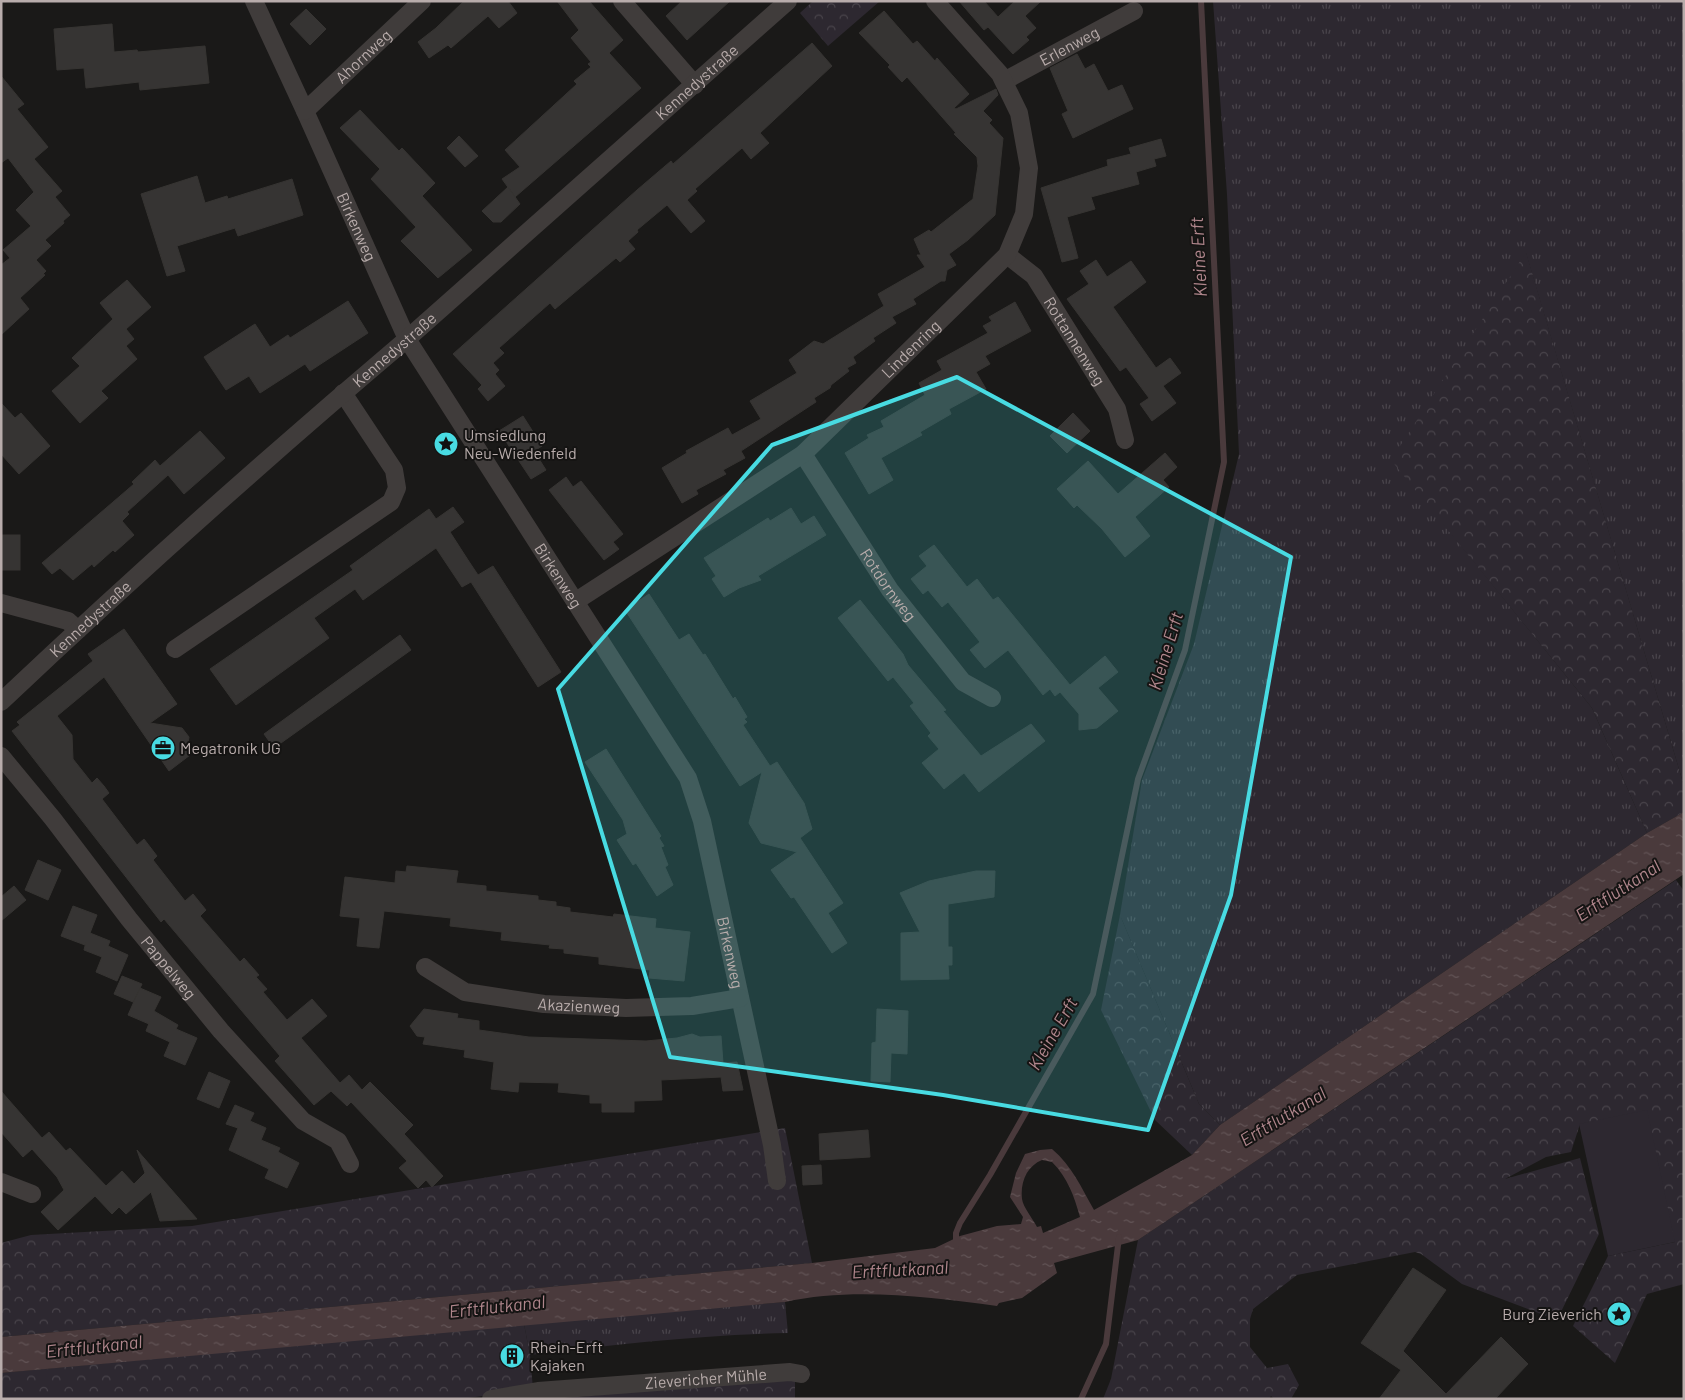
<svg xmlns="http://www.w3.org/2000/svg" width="1685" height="1400" viewBox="0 0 1685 1400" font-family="Barlow,sans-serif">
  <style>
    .grass { fill: url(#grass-tufts) }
    .forest { fill: url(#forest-crowns) }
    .garden { fill: #2d2830 }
    .water { fill: url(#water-ripples); fill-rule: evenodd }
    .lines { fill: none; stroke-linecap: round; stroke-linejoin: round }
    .stream { stroke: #4a3a3c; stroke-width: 6 }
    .building { fill: #363433; stroke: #363432 }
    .street { stroke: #403c3b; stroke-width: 18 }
    .marked { fill: #48dbe2; fill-opacity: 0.2; stroke: #48dbe2; stroke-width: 4; stroke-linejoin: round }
    .labels { text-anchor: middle; stroke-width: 4; stroke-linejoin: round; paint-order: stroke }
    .street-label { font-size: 16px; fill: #b8acab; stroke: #151413 }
    .poi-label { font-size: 16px; fill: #b8acab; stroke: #151413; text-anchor: start }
    .water-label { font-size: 18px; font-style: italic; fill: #b0868c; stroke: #151413 }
  </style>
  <defs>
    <pattern id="grass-tufts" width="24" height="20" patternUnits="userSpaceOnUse" patternTransform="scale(1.25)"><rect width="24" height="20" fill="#2d2830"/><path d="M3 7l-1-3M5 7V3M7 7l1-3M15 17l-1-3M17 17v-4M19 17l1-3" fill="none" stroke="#49444b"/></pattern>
    <pattern id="forest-crowns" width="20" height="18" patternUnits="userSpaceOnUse" patternTransform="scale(1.25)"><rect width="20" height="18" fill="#2d2830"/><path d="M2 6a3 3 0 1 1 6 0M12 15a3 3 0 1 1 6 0" fill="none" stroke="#49444b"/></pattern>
    <pattern id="water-ripples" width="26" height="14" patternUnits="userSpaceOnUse" patternTransform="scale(1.25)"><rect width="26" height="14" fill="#4a3a3c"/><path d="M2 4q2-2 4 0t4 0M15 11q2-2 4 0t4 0" fill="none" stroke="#625456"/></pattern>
  </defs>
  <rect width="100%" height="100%" fill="#1a1918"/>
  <g class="grass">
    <path d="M1213 1H1684V786L1526 253 1392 460 1592 708 1647 833 1220 1125 1199 1104 1120 915 1142 780 1194 644 1239 454 1227 194Z"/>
    <path d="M785 1302 788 1333C702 1335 616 1344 530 1355L524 1324Z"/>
  </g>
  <g class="forest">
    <path d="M813 1H880L828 46 800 13Z"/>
    <path d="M1526 252 1684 786V812L1647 833 1592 708 1391 460Z"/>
    <path d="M1676 880 1684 891V1284L1647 1294 1615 1363 1573 1326 1608 1256 1675 1242 1580 1124 1571 1152 1546 1157 1505 1179 1580 1158 1599 1234 1557 1320 1462 1284 1421 1254 1415 1252 1297 1275 1253 1309 1250 1319V1347L1267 1368 1288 1364 1299 1385 1291 1399H1274L1271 1396 1269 1399H1103L1111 1379 1138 1240Z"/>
    <path d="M1120 915 1199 1104 1220 1125 1192 1155 1155 1120 1101 1010Z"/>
    <path d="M785 1128 812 1263 1 1337V1243L31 1235 192 1226Z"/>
    <path d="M524 1324 530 1355 533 1389 461 1399H1V1373Z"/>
    <path d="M795 1376V1399H557Z"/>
  </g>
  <path class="garden" d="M1647 1110 1675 1242 1608 1256 1579 1124Z"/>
  <path class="water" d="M1684 812V874L1138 1240 1054 1263 1057 1273 1022 1298 999 1303 997 1306C930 1297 852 1287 785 1302L1 1373V1337L812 1263 935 1248 960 1236 997 1226 1021 1224 1023 1217 1010 1197 1016 1173 1025 1154 1040 1150 1052 1149C1072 1166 1081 1187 1094 1210L1192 1155 1220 1125 1647 833ZM1042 1160 1052 1162C1068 1178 1074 1196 1080 1217L1043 1233 1041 1226 1037 1227C1033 1219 1023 1207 1022 1199 1020 1182 1027 1166 1042 1160Z"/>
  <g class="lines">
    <g class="stream">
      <path d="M956 1246V1233L960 1223 990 1175 1093 994 1138 779 1185 650 1224 462 1201 1"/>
      <path d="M1081 1399 1106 1344 1119 1237"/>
    </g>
  </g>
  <g class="building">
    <path d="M464 1H508L517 13 499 28 488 16 451 48 448 45 429 58 418 42 436 28Z"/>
    <path d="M557 1H589L623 40 609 53 641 88 515 197 502 179 520 167 505 150 577 84 574 81 591 67 588 64 591 62 571 38 579 30Z"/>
    <path d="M682 1H730L687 40 666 16Z"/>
    <path d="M959 1H984L998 17 1015 1H1041L1025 16 1036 28 1026 37 1029 40 1013 54 988 27 984 30Z"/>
    <path d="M306 9 326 29 310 45 290 24Z"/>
    <path d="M884 11 913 44 917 41 935 61 937 58 969 94 954 108 956 109 996 89 998 95 983 111 992 120 989 123 1003 138 995 215 968 240 949 254 956 265 947 270 945 281H941L913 299 916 304 892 317 896 323 873 338 875 341 853 357 856 363 847 368 849 371 831 385 830 388 814 398 816 402 741 451 745 458 723 470 726 474 696 490 698 494 682 503 662 468 687 453 686 451 728 428 732 435 761 419 750 401 797 373 789 360 814 341 823 344 884 306 878 294 925 267 917 255H921L914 239 929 230 931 232 973 199 978 166 977 157 954 134 956 133 907 77 902 82 888 67 890 65 859 33Z"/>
    <path d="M112 24 114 52 137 50 138 52 205 46 209 83 140 90 139 82 86 88 84 68 57 70 54 29Z"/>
    <path d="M812 43 832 66 760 133 769 143 751 159 742 148 695 189 697 191 687 200 705 221 691 233 667 205 637 230 638 232 628 241 635 249 620 262 616 258 555 309 550 303 499 348 504 353 493 363 499 370 495 374 505 386 488 401 478 389 482 385 453 354 637 190 671 161 673 164Z"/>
    <path d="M1077 54 1085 69 1094 64 1108 91 1122 85 1133 109 1073 138 1062 114 1068 111 1050 68Z"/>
    <path d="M1 76 24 104 17 109 48 147 34 159 62 191 55 197 70 215 63 221 64 223 45 240 51 246 36 260 46 271 43 274 45 275 20 298 29 309 1 335V265L10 258 3 250 31 226 16 210 34 192 8 158 1 163Z"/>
    <path d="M360 110 399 151 402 148 435 183 422 196 472 250 438 278 401 241 416 227 371 179 380 169 340 128Z"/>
    <path d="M459 136 478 156 465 167 447 148Z"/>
    <path d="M1161 139 1166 156 1154 159 1156 166 1136 172 1139 184 1091 197 1095 209 1067 217 1078 258 1062 262 1041 188 1108 166 1107 160 1131 154 1129 148Z"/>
    <path d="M197 176 205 203 227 196 228 199 292 179 303 215 238 236 235 228 177 246 185 271 167 276 141 194Z"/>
    <path d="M508 187 520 204 501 222H493L482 211Z"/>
    <path d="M1096 260 1107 277 1131 261 1146 282 1113 307 1156 368 1170 358 1181 373 1163 386 1176 403 1152 421 1140 404 1149 398 1126 367 1120 371 1067 299 1089 284 1080 271Z"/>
    <path d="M127 280 151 307 126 329 134 339 126 346 137 359 101 391 108 398 80 423 52 391 80 366 72 358 113 319 100 303Z"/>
    <path d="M348 301 368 333 310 371 305 364 260 393 249 376 226 390 204 357 255 324 270 347 288 335 290 338Z"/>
    <path d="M1015 302 1031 331 985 356 990 364 976 372 986 389 949 409 951 414 920 432 922 435 881 458 893 480 869 494 845 453 869 438 867 435 884 427 881 421 925 395 919 383 942 370 937 361 988 333 983 326 992 321 989 317Z"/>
    <path d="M1 403 15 418 21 413 50 446 19 474 1 454Z"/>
    <path d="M1073 413 1090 431 1067 453 1050 436Z"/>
    <path d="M523 416 542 446 534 451 546 470 531 479 499 431Z"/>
    <path d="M200 431 225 458 184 494 168 475 127 512 129 514 122 521 134 535 115 552 113 550 94 567 92 564 73 580 60 568 52 574 42 563 134 484 132 482 155 460 160 466Z"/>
    <path d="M1165 453 1177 467 1163 480 1169 487 1135 517 1150 536 1125 557 1102 529 1077 505 1074 508 1057 489 1088 461 1118 494Z"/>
    <path d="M566 477 573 487 581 481 623 534 613 542 619 549 604 560 549 490Z"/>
    <path d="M453 507 464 522 450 532 468 560 478 575 493 566 561 672 538 687 471 582 462 587 436 548 363 600 355 589 314 618 329 638 236 705 210 669 353 570 350 566 429 509 436 519Z"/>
    <path d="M791 508 801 524 814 516 826 535 758 576 761 580 739 588 724 597 712 579 716 576 704 558 768 518 770 521Z"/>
    <rect x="1" y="535" width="19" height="35"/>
    <path d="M934 545 967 587 977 579 993 600 998 597 1070 685 1105 656 1118 672 1098 688 1118 711 1097 728 1079 730V714L1060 692 1055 696 1050 689 1043 695 1008 650 985 668 970 650 980 642 948 602 942 607 928 590 923 594 911 579 927 566 919 556Z"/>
    <path d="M649 594 679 640 689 634 703 655 705 654 733 699 735 697 747 717 744 719 747 722 743 725 770 766 777 762 804 803 812 829 800 838 843 903 828 913 847 943 832 953 794 897 791 898 771 870 797 852 761 843 749 823 762 772 740 786 625 610Z"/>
    <path d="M860 600 903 654 908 665 946 710 943 711 981 756 1031 724 1045 741 979 792 964 773 944 789 922 763 939 749 928 736 931 733 910 706 914 703 893 677 888 681 838 618Z"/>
    <path d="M124 629 177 704 150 723 182 728 189 737 188 743 194 752 169 771 104 677 57 716 72 735 73 759 92 783 97 778 104 786 109 793 102 799 137 845 144 839 157 856 153 860 185 901 193 894 206 910 200 916 240 962 244 958 259 975 256 977 267 989 263 992 287 1020 312 999 327 1016 301 1038 340 1083 349 1075 362 1090 370 1082 413 1125 404 1134 443 1176 432 1187 426 1180 418 1188 399 1168 407 1161 351 1102 347 1106 331 1091 314 1105 275 1061 280 1056 164 919 161 922 12 731 20 725 17 722 93 661 88 654Z"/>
    <path d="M400 635 411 650 274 748 264 734Z"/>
    <path d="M606 749 661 836 659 838 664 846 661 847 668 865 665 867 673 885 657 896 636 863 633 865 617 840 627 834 623 820 585 762Z"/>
    <path d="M38 860 61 870 48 900 25 890Z"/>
    <path d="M407 866 458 871 456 883 486 886V891L538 896V900L556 902V906L570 908V912L613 917 614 914 656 919 655 928 690 932 684 981 649 978 650 970 599 964V957L564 953V949L549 948 550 945 501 940 502 932 450 926 451 918 384 911 379 948 357 946 360 918 340 916 345 877 395 883 396 871 406 872Z"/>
    <path d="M976 871H995L994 897 948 904V947H952V965H948L949 979 901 980V933L920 932 900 893 929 881Z"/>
    <path d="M14 886 26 900 1 921V897Z"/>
    <path d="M73 906 97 915 90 933 110 941 108 946 128 955 117 981 96 972 102 957 84 950 86 942 85 945 61 936Z"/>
    <path d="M122 976 142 984 133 1002 114 994Z"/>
    <path d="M140 988 161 997 154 1011 178 1025 176 1029 197 1038 185 1065 164 1056 170 1042 146 1031 150 1021 149 1024 128 1015Z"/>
    <path d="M424 1009 458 1014 457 1018 479 1021V1030L529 1037 646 1041 677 1038 692 1034 700 1037 721 1036 723 1063 737 1062 743 1090 723 1091 721 1077 661 1080 662 1100 634 1101V1112H602V1103H590V1095L558 1092 559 1083 519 1082 518 1092 491 1089 494 1062 464 1057 465 1050 423 1044 425 1037 417 1036 410 1026Z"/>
    <path d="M877 1009 908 1011 907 1054 891 1053 890 1082 871 1081 872 1043 876 1042Z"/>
    <path d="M209 1072 230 1081 219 1108 197 1099Z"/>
    <path d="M1 1091 42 1138 49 1132 66 1151 70 1148 106 1186 122 1171 134 1184 145 1173 137 1150 197 1219 160 1221 151 1192 126 1214 119 1207 112 1214 95 1196 58 1230 41 1212 64 1190 57 1177 32 1149 23 1157 1 1132Z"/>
    <path d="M235 1105 254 1113 250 1121 266 1128 261 1140 280 1148 278 1152 299 1163 287 1188 265 1178 269 1169 229 1150 238 1128 226 1124Z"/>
    <path d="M868 1130 870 1157 820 1160 819 1134Z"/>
    <path d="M821 1165 822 1184 803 1185 802 1166Z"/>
    <path d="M1413 1268 1446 1290 1403 1351 1446 1394 1501 1337 1528 1364 1495 1399H1379L1401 1370 1361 1343Z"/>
  </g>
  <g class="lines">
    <g class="street">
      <path id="s1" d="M254 1 305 111 407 339 688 778 702 821 772 1145 777 1181"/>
      <path d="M622 1 695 85"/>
      <path id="s2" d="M1004 81 1134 11"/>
      <path id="s3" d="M305 111 422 1"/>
      <path id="s4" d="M1007 255 1034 276 1117 409 1125 440"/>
      <path id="s5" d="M803 454 890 590 963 682 992 698"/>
      <path id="s6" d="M576 601 803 454 1007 255 1024 214 1029 168 1019 113 1000 74 935 1"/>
      <path d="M1 603 68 621 78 630"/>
      <path d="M175 649 391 502 397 488 394 470 343 393"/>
      <path id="s7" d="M1 702C133 577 269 456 407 339L788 1"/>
      <path id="s8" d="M1 756 53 819 129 919 221 1031 303 1121 338 1141 350 1164"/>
      <path id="s9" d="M425 967 465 992 544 1004 626 1008 692 1006 740 998"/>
      <path d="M1 1182 32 1194"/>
      <path id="s10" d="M491 1399 538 1391 790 1372 801 1374"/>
    </g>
  </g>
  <path class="marked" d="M957 377 1291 557 1231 895 1148 1130 943 1095 670 1057 558 689 772 445Z"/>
  <defs>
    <symbol id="sight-disc" viewBox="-11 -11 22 22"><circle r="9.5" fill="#48dbe2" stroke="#151413"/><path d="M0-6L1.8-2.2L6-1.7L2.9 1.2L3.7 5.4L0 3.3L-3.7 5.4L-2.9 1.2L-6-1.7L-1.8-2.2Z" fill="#111"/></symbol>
    <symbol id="office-disc" viewBox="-11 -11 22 22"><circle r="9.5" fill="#48dbe2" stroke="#151413"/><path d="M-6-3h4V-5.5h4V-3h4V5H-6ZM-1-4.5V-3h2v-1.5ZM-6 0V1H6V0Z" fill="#111"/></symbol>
    <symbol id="building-disc" viewBox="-11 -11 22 22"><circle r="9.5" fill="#48dbe2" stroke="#151413"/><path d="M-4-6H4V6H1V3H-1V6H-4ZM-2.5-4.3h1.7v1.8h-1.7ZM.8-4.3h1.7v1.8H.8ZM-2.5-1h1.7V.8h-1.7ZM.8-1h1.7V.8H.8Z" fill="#111"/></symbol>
  </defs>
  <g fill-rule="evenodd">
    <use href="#sight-disc" x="432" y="430" width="28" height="28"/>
    <use href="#office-disc" x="149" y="734" width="28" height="28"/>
    <use href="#sight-disc" x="1605" y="1300" width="28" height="28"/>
    <use href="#building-disc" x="498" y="1342" width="28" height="28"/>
  </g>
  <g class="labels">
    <g class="street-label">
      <text dy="6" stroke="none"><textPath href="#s2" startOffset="74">Erlenweg</textPath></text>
      <text dy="6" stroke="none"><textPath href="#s3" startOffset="80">Ahornweg</textPath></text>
      <text dy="6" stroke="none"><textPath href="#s7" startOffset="932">Kennedystraße</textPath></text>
      <text dy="6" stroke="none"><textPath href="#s1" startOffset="248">Birkenweg</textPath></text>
      <text dy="6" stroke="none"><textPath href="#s4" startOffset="111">Rottannenweg</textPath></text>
      <text dy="6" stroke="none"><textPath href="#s6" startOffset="421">Lindenring</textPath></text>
      <text dy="6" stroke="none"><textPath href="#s7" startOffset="528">Kennedystraße</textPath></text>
      <text dy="6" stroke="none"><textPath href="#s1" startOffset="652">Birkenweg</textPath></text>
      <text dy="6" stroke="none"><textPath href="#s5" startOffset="156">Rotdornweg</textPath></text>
      <text dy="6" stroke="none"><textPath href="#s7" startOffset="122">Kennedystraße</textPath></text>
      <text dy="6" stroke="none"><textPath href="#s1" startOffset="1072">Birkenweg</textPath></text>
      <text dy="6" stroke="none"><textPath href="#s8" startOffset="270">Pappelweg</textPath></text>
      <text dy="6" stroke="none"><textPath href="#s9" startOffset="162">Akazienweg</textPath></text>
      <text dy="6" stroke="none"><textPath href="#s10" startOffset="216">Zievericher Mühle</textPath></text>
    </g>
    <g class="poi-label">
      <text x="464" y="441">Umsiedlung<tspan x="464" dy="18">Neu-Wiedenfeld</tspan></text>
      <text x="180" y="754">Megatronik UG</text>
      <text x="1602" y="1320" text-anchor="end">Burg Zieverich</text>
      <text x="530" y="1353">Rhein-Erft<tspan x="530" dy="18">Kajaken</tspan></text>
    </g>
    <g class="water-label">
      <text transform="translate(1199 257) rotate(-93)" y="6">Kleine Erft</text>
      <text transform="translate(1166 651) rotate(-73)" y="6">Kleine Erft</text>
      <text transform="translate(1618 891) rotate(-33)" y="6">Erftflutkanal</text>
      <text transform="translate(1053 1034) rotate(-60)" y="6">Kleine Erft</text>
      <text transform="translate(1283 1117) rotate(-31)" y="6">Erftflutkanal</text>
      <text transform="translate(900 1270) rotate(-3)" y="6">Erftflutkanal</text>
      <text transform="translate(497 1307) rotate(-6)" y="6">Erftflutkanal</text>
      <text transform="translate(94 1347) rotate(-6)" y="6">Erftflutkanal</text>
    </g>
  </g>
  <rect width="1685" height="1400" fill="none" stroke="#b8acab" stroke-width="5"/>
</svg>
